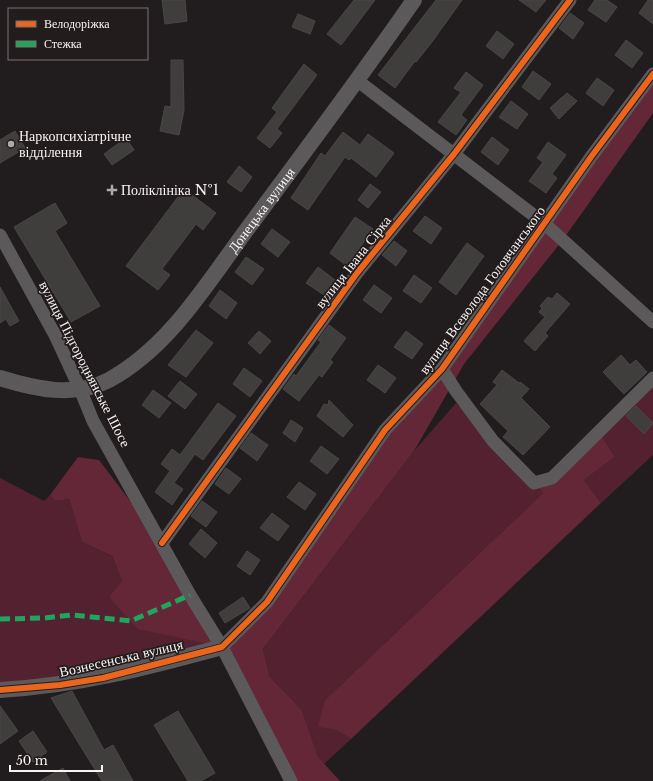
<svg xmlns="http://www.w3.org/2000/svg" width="653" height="781" viewBox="0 0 653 781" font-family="'Libre Baskerville',serif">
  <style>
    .green { fill: #542130 }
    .forest { fill: #642738 }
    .building { fill: #403d3d; stroke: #4a4647 }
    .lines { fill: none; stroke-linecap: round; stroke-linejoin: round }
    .minor { stroke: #5c595a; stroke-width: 13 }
    .tertiary { stroke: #5c595a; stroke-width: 16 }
    .quiet { stroke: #20a55d; stroke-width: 5; stroke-dasharray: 10 5; stroke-linecap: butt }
    .cycleway-casing { stroke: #221c1d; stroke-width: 8 }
    .cycleway { stroke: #eb651d; stroke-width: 6 }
    .poi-dot { fill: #ada9a9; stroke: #221c1d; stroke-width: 1.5 }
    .labels { text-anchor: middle; stroke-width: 3.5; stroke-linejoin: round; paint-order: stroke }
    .poi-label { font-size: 14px; fill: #f8f4f4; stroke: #221c1d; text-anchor: start }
    .street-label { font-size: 14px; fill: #f8f4f4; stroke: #221c1d }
  </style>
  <rect width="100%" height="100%" fill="#211d1e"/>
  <g class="green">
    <path d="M653 378V455L601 503 584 480 615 457 598 430Z"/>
    <path d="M456 403 543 493 325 700 334 729 351 739 324 764 318 757 302 710 270 677 263 649 414 451Z"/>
    <path d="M0 478 44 501 50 495 55 501 69 499 82 542 112 556 122 581 109 598 221 647 0 690Z"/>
  </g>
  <g class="forest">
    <path d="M653 74V113L562 241 464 364 414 451 263 649 270 677 302 710 318 757 340 781H291L222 647 138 629 109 597 122 581 112 556 82 542 69 499 55 501 50 495 78 457 99 460 162 543 221 646 267 602 385 430 442 369Z"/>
    <path d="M598 430 615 457 584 480 601 503 351 739 334 729 318 727 325 700 543 493 534 483 552 478Z"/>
  </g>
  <g class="building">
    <path d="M162 0H185L187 21 165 24Z"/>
    <path d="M354 0H375L341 45 327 34Z"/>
    <path d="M436 0H462L432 42 416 62 415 61 395 88 378 75Z"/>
    <path d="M519 0H546L536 12Z"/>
    <path d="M595 0H607L617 7 606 22 588 10Z"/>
    <path d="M648 0H653V24L639 13Z"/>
    <path d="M570 13 584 23 573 39 559 28Z"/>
    <path d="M298 14 315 21 310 34 292 27Z"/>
    <path d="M497 31 514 44 503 59 486 46Z"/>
    <path d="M626 40 643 53 632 68 615 55Z"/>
    <path d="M171 60H183L184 110 179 135 160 131 165 106 171 107Z"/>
    <path d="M304 64 317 75 277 129 282 133 270 148 257 138 277 112 272 108Z"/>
    <path d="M533 71 551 84 539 100 522 87Z"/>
    <path d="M466 72 483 85 461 115 467 120 456 135 438 122 461 92 454 88Z"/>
    <path d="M597 78 614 90 603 106 586 93Z"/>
    <path d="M567 93 577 101 559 119 550 108Z"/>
    <path d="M511 101 528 114 517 129 499 117Z"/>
    <path d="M15 131 25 148 0 163V140Z"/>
    <path d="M343 132 360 145 368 134 394 153 376 177 351 158 349 160 345 157 308 210 291 198 321 153 325 156Z"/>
    <path d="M492 137 509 150 498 165 481 152Z"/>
    <path d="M126 138 134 150 112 165 104 154Z"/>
    <path d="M548 142 566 155 552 174 557 178 546 193 529 181 543 162 537 158Z"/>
    <path d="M239 166 252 177 241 192 227 182Z"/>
    <path d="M370 184 381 192 368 208 358 200Z"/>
    <path d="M184 189 216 213 203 230 196 224 162 269 170 275 158 290 126 266Z"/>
    <path d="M55 203 67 223 55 231 100 306 71 322 14 227Z"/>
    <path d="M425 216 442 228 431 244 413 231Z"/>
    <path d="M355 217 373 229 347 266 330 253Z"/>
    <path d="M272 229 290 242 278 257 261 244Z"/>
    <path d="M394 241 407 251 396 266 382 255Z"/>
    <path d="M467 243 484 256 456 295 439 282Z"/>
    <path d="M246 257 264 269 252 285 235 272Z"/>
    <path d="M318 267 335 280 324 295 306 283Z"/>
    <path d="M414 275 432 288 421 303 403 291Z"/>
    <path d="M374 285 392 298 381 313 363 300Z"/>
    <path d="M0 287 19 321 10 326 6 319 0 323Z"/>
    <path d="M220 290 237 303 226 319 209 306Z"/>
    <path d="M557 293 570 304 545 333 548 336 535 351 524 341 545 317 539 312 542 308 540 306 548 297 552 299Z"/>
    <path d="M329 325 346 338 330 360 333 362 322 377 319 375 299 401 283 389 294 374 296 376 321 342 318 340Z"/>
    <path d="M196 330 213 343 186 377 168 365Z"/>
    <path d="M259 331 271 341 260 354 248 343Z"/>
    <path d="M406 331 423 344 412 359 394 347Z"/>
    <path d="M621 355 630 365 636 360 647 372 624 394 603 372Z"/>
    <path d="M378 365 396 378 385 393 367 380Z"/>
    <path d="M244 368 262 381 250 397 233 384Z"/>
    <path d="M502 370 519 383 520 382 529 389 521 398 550 427 523 455 503 437 508 431 480 404 497 385 493 382Z"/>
    <path d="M180 381 197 394 185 409 168 396Z"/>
    <path d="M153 390 171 403 159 418 142 405Z"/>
    <path d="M329 400 353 425 343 437 317 416 324 404 328 405Z"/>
    <path d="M218 403 236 416 203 460 195 454 174 483 183 489 172 505 155 492 170 471 161 464 172 449 180 455Z"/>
    <path d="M636 406 653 423 644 434 626 416Z"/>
    <path d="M291 420 303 428 295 442 283 433Z"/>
    <path d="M251 433 268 445 257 461 240 448Z"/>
    <path d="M321 446 339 459 327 474 310 461Z"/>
    <path d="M226 468 241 479 229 494 215 484Z"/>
    <path d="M299 482 316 494 305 510 287 497Z"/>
    <path d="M202 501 217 512 206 527 191 516Z"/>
    <path d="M272 513 289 526 278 541 260 528Z"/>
    <path d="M201 529 217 543 205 558 189 544Z"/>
    <path d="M247 551 260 560 250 575 237 566Z"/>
    <path d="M243 597 250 608 225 623 219 613Z"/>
    <path d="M72 691 104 750 113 745 133 781H102L51 698Z"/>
    <path d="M0 706 18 731 0 744Z"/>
    <path d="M178 711 215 773 201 781H188L154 725Z"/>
    <path d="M33 731 47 752 33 762 19 741Z"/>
    <path d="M63 768 70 781H40Z"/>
  </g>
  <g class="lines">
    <g class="minor">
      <path d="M358 81 545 224 653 322"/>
      <path d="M0 235 55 335 80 389 93 421 190 595 222 647 291 781"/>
      <path d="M442 369 456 391 493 441 534 483 552 478 653 378"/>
      <path d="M162 543 357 273 454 154 570 0"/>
      <path d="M222 647 267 602 385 430 442 369 591 157 653 74"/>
    </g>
    <g class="tertiary">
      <path id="s1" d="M0 378C35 389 75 398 109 380 173 345 211 276 254 220 308 147 362 75 414 0"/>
      <path d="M0 690C80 685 145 668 222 647"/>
    </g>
    <path class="quiet" d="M0 619 44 618 72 615 131 621 190 595"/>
    <defs>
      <g id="cycleway">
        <path d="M162 543 357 273 454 154 570 0"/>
        <path d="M0 690 60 685 103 678 222 647 267 602 385 430 442 369 591 157 653 74"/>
      </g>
    </defs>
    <use href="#cycleway" class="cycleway-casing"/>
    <use href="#cycleway" class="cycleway"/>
  </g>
  <g class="poi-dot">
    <circle cx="11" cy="144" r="4"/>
    <path d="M110 184h4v4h4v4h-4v4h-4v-4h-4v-4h4z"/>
  </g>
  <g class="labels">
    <g class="poi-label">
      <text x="19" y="141">Наркопсихіатрічне<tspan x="19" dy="16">відділення</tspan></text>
      <text x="121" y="195">Поліклініка №1</text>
    </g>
    <g class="street-label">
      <text dy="5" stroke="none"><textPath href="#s1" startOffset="342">Донецька вулиця</textPath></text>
      <text transform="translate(353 262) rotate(-52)" y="5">вулиця Івана Сірка</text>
      <text transform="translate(482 290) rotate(-54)" y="5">вулиця Всеволода Головчанського</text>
      <text transform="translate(85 364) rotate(63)" y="5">вулиця Підгороднянське Шосе</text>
      <text transform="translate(121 658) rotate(-13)" y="5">Вознесенська вулиця</text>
    </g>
  </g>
  <rect x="8" y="8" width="140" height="52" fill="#221c1d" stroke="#787273"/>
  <rect x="16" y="21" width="20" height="6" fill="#eb651d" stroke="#787273"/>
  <text x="44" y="28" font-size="12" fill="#f8f4f4">Велодоріжка</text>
  <rect x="16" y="41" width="20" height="6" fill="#20a55d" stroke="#787273"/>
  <text x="44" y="48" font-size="12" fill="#f8f4f4">Стежка</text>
  <path d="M10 765v6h92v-6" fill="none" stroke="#f8f4f4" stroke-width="2"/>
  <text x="16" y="765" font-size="12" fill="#f8f4f4" stroke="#221c1d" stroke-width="3" paint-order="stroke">50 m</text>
</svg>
